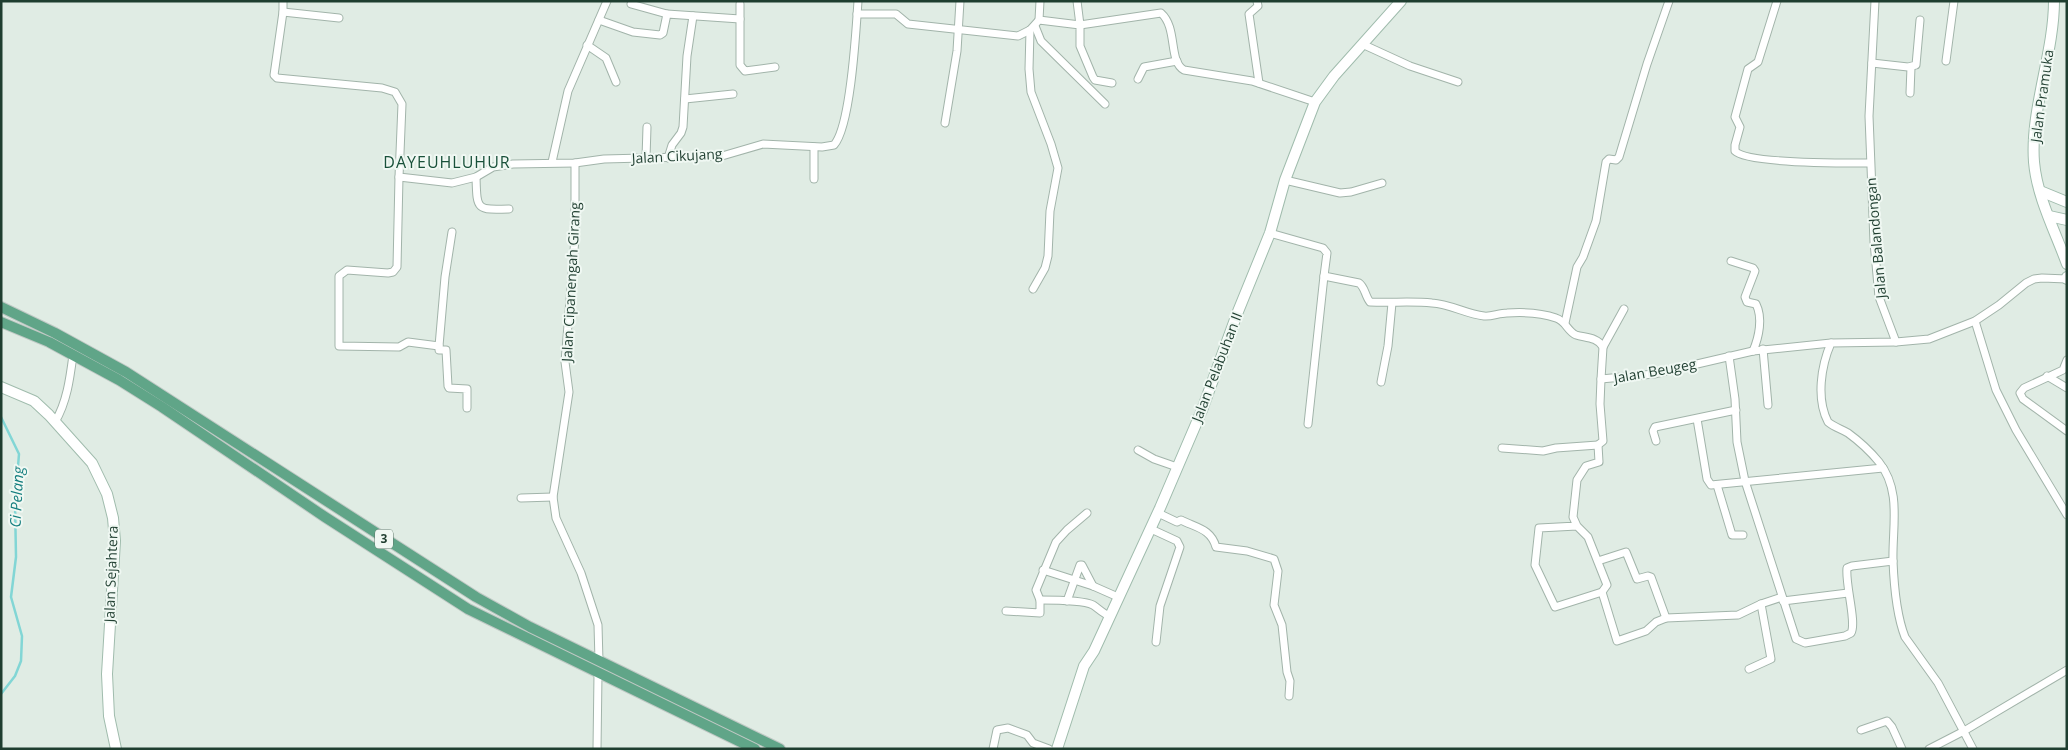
<svg xmlns="http://www.w3.org/2000/svg" width="2068" height="750" viewBox="0 0 2068 750" font-family="'Open Sans',sans-serif">
  <style>
    .lines { fill: none; stroke-linecap: round; stroke-linejoin: round }
    .stream { stroke: #82d6d5; stroke-width: 2.5 }
    .street-casing { stroke: #a2b4aa; stroke-width: 9 }
    .secondary-casing { stroke: #a0bcad; stroke-width: 12 }
    .primary-casing { stroke: #c0c9c5; stroke-width: 12 }
    .street { stroke: #fff; stroke-width: 7 }
    .secondary { stroke: #fff; stroke-width: 10 }
    .primary { stroke: #60a588; stroke-width: 10 }
    .labels { text-anchor: middle; stroke-width: 4; stroke-linejoin: round; paint-order: stroke }
    .shield { fill: #f0f8f3; stroke: #5e766a; stroke-width: 1 }
    .shield-label { font-size: 12px; font-weight: bold; fill: #1f3e30 }
    .street-label { font-size: 14px; fill: #1f3e30; stroke: #f0f8f3 }
    .water-label { font-size: 15px; font-style: italic; fill: #147e7e; stroke: #f0f8f3 }
    .quarter-label { font-size: 16px; letter-spacing: 1px; fill: #19513a; stroke: #f0f8f3 }
  </style>
  <rect width="100%" height="100%" fill="#e0ece4"/>
  <g class="lines">
    <path class="stream" d="M1 417 19 454 15 503 16 557 11 597 22 636 21 661 15 676 1 694"/>
    <defs>
      <g id="street">
        <path d="M283 1V12L274 75 277 78 382 88 395 92 402 104 399 177 452 183 476 177 493 167 513 164 575 163 604 159 722 156 763 144 822 147 834 145C851 126 856 30 858 1"/>
        <path d="M1077 1 1080 25 1161 13C1178 28 1168 61 1184 70L1252 81 1315 102"/>
        <path d="M1257 1 1258 6 1249 14 1259 83"/>
        <path d="M1777 1 1758 62 1748 69 1735 117 1740 127 1735 145V151C1747 164 1848 163 1869 163"/>
        <path d="M1875 1 1869 116 1874 242 1879 297 1896 342 1831 343C1821 366 1816 399 1828 422 1834 427 1841 429 1848 433 1859 441 1870 451 1879 462 1902 491 1892 527 1893 561 1894 586 1896 614 1905 637L1938 683 1973 749"/>
        <path d="M631 4 667 14"/>
        <path d="M283 12 339 18"/>
        <path d="M857 14H896L908 24 1018 36 1030 30 1039 20 1080 25V46L1093 77 1095 80 1112 83"/>
        <path d="M740 19V65L745 71 775 67"/>
        <path d="M599 20 633 32 660 35 663 33 667 14 740 19V4"/>
        <path d="M1039 20 1040 1"/>
        <path d="M1035 26 1041 41 1105 104"/>
        <path d="M1030 30 1029 69 1031 92 1051 144 1058 168 1050 211 1048 256 1045 268 1033 289"/>
        <path d="M1362 44 1410 66 1458 82"/>
        <path d="M587 45 606 58 616 82"/>
        <path d="M1946 61 1954 1"/>
        <path d="M1872 63 1908 67 1916 65 1920 20"/>
        <path d="M1138 79 1144 67 1177 61"/>
        <path d="M1910 93 1911 67"/>
        <path d="M685 99 733 94"/>
        <path d="M945 123 957 51 960 1"/>
        <path d="M814 147V179"/>
        <path d="M646 158 647 127"/>
        <path d="M668 158 672 145 681 133 683 127 687 56 693 16"/>
        <path d="M552 162 568 91 607 1"/>
        <path d="M575 163V238L565 362 569 392 553 497 556 518 581 573 598 625 599 661"/>
        <path d="M399 177 397 267 393 272 388 273 347 270 339 276V346L399 347 408 342 439 346"/>
        <path d="M476 177C477 210 476 210 509 209"/>
        <path d="M1285 180 1340 193 1351 192 1382 183"/>
        <path d="M452 232 445 277 439 346V350H446L448 386 449 388 467 389V408"/>
        <path d="M1270 233 1323 248 1327 253 1324 276 1359 283C1365 287 1365 296 1370 302 1391 303 1412 301 1432 303 1450 304 1466 314 1484 316 1491 317 1499 313 1507 313 1522 312 1542 313 1556 318 1566 321 1567 331 1576 335 1586 338 1597 337 1603 347L1601 379 1654 374 1753 351 1831 343"/>
        <path d="M1731 261 1753 268 1755 271 1745 297 1747 302 1756 304C1763 318 1759 337 1753 351"/>
        <path d="M1975 321 1996 390 2016 430 2067 515"/>
        <path d="M1565 323 1577 267 1583 257 1596 221 1606 162 1609 159 1616 160 1619 157 1647 64 1669 1"/>
        <path d="M1896 342 1929 339 1975 321 1999 305 2026 283 2034 279 2042 278 2067 279"/>
        <path d="M1603 347 1624 309"/>
        <path d="M1763 349 1768 405"/>
        <path d="M1729 356 1735 399 1737 442 1745 481 1796 639 1805 643 1845 636 1851 633C1857 623 1845 584 1847 568L1852 566 1893 561"/>
        <path d="M2067 360 2063 370 2024 388 2020 393 2023 399 2067 431"/>
        <path d="M2047 376 2067 388"/>
        <path d="M1381 382 1388 346 1392 303"/>
        <path d="M1697 419 1707 479 1711 485 1883 468"/>
        <path d="M55 422C67 402 70 378 73 355"/>
        <path d="M1308 424 1324 276"/>
        <path d="M1656 441 1653 431 1655 427 1736 410"/>
        <path d="M1502 448 1543 451 1556 448 1598 445"/>
        <path d="M1138 450 1154 459 1177 467"/>
        <path d="M1717 485 1732 535H1743"/>
        <path d="M521 498 553 497"/>
        <path d="M1158 513 1177 522 1181 520C1197 528 1211 529 1216 547L1247 551 1274 559 1278 571 1274 605 1282 625 1287 672 1290 681 1289 696"/>
        <path d="M1577 526 1539 528 1535 565 1555 607 1602 592 1607 585 1588 537 1577 526 1573 517 1577 480 1586 466 1599 462 1598 445 1603 441 1600 404 1601 379"/>
        <path d="M1151 529 1177 541 1180 547 1160 606 1156 642"/>
        <path d="M1598 561 1626 552 1637 579 1648 576 1651 577 1666 618"/>
        <path d="M1043 570 1093 586 1118 597"/>
        <path d="M1602 592 1617 641 1646 631 1656 622 1666 618 1738 615 1761 604 1782 597"/>
        <path d="M1040 600C1052 600 1083 600 1093 605 1099 609 1103 614 1110 616"/>
        <path d="M1067 601 1080 565H1082L1093 586"/>
        <path d="M1783 601 1848 593"/>
        <path d="M1006 611 1040 613V600L1036 590 1056 542 1067 530 1087 513"/>
        <path d="M1749 669 1771 659 1761 604"/>
        <path d="M1861 730 1887 721 1892 727 1902 749"/>
        <path d="M597 749 598 674"/>
        <path d="M993 749 997 730 1008 728 1027 735 1033 743 1049 749"/>
        <path d="M1929 749 1964 731 2067 670"/>
      </g>
      <g id="secondary">
        <path d="M2054 1C2054 53 2030 111 2034 162 2037 197 2055 231 2067 264"/>
        <path d="M2040 191 2067 202"/>
        <path d="M2049 216 2067 220"/>
        <path d="M2067 279V277"/>
        <path d="M1 387 34 401 49 415 92 463 107 494 113 518 115 541 107 674 109 716 116 749"/>
        <path d="M1057 749 1084 666 1094 651 1160 508 1202 410 1237 314 1270 233 1285 180 1315 102 1334 76 1401 1"/>
      </g>
      <g id="primary">
        <path d="M1 307 55 333 126 372 476 597 530 627 780 749"/>
        <path d="M1 322 49 342 119 380 162 407 325 517 468 609 755 749"/>
      </g>
    </defs>
    <use href="#street" class="street-casing"/>
    <use href="#secondary" class="secondary-casing"/>
    <use href="#primary" class="primary-casing"/>
    <use href="#street" class="street"/>
    <use href="#secondary" class="secondary"/>
    <use href="#primary" class="primary"/>
  </g>
  <g class="labels">
    <rect class="shield" x="375" y="529.5" width="18" height="19" rx="4"/>
    <g class="shield-label">
      <text x="384" y="543">3</text>
    </g>
    <g class="street-label">
      <text transform="translate(2042 96) rotate(-82)" y="5">Jalan Pramuka</text>
      <text transform="translate(677 156) rotate(-3)" y="5">Jalan Cikujang</text>
      <text transform="translate(1876 238) rotate(-95)" y="5">Jalan Balandongan</text>
      <text transform="translate(571 282) rotate(-87)" y="5">Jalan Cipanengah Girang</text>
      <text transform="translate(1217 367) rotate(-69)" y="5">Jalan Pelabuhan II</text>
      <text transform="translate(1655 371) rotate(-10)" y="5">Jalan Beugeg</text>
      <text transform="translate(111 574) rotate(-88)" y="5">Jalan Sejahtera</text>
    </g>
    <g class="water-label">
      <text transform="translate(17 497) rotate(-87)" y="5">Ci Pelang</text>
    </g>
    <g class="quarter-label">
      <text x="447" y="168">DAYEUHLUHUR</text>
    </g>
  </g>
  <rect width="2068" height="750" fill="none" stroke="#1f3e30" stroke-width="5"/>
</svg>
